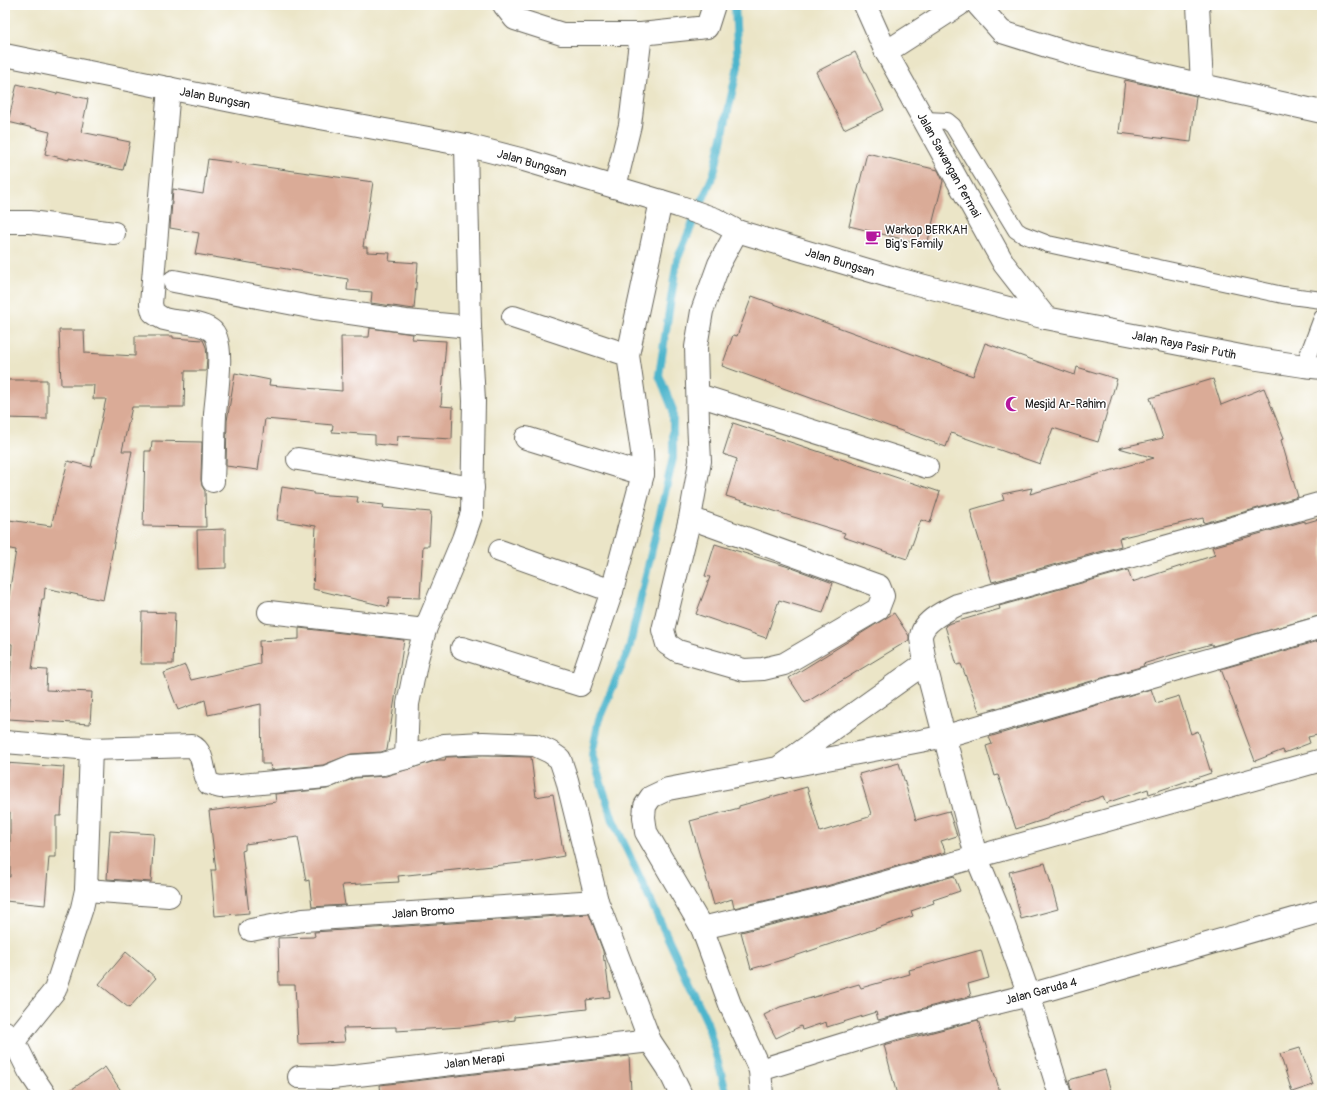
<svg xmlns="http://www.w3.org/2000/svg" width="1327" height="1100" viewBox="0 0 1327 1100" font-family="Pangolin,sans-serif">
  <style>
    .lines { fill: none; stroke-linecap: round; stroke-linejoin: round }
    .stream { stroke: #4eb5cc; stroke-width: 8 }
    .building { fill: #daab97 }
    .service-casing { stroke: #646258; stroke-width: 18 }
    .minor-casing { stroke: #646258; stroke-width: 24 }
    .tertiary-casing { stroke: #646258; stroke-width: 24 }
    .service { stroke: #fff; stroke-width: 16 }
    .minor { stroke: #fff; stroke-width: 22 }
    .tertiary { stroke: #fff; stroke-width: 22 }
    .labels { text-anchor: middle; stroke-width: 3; stroke-linejoin: round; paint-order: stroke }
    .street-label { font-size: 12px; fill: #1c1c1c; stroke: #fff }
    .poi-label { font-size: 12px; fill: #1c1c1c; stroke: #fff; text-anchor: start }
  </style>
  <rect width="100%" height="100%" fill="#fff"/>
  <filter id="ink" filterUnits="userSpaceOnUse"><feTurbulence type="fractalNoise" baseFrequency=".025" numOctaves="2"/><feDisplacementMap in="SourceGraphic" scale="8" xChannelSelector="R" yChannelSelector="G"/><feConvolveMatrix kernelMatrix="1 2 1 2 8 2 1 2 1" color-interpolation-filters="sRGB"/></filter>
  <filter id="wash" filterUnits="userSpaceOnUse"><feTurbulence type="fractalNoise" baseFrequency=".012" numOctaves="4" result="noise"/><feDisplacementMap in="SourceGraphic" scale="16" xChannelSelector="R" yChannelSelector="G"/><feGaussianBlur stdDeviation="0.9" result="paint"/><feColorMatrix in="noise" values="0 0 0 0 0 0 0 0 0 0 0 0 0 0 0 0 0 1.4 0 .05"/><feComposite in="paint" operator="in"/></filter>
  <g filter="url(#wash)">
    <rect width="100%" height="100%" fill="#ebe5c7"/>
    <g class="lines">
      <path class="stream" d="M727 1095 707 1022 613 820 592 755 599 719 629 649 673 458V410L659 375 677 260 714 173 738 66 735 5"/>
    </g>
    <g id="blocks">
      <g class="building">
        <path d="M855 52 884 110 844 129 816 72Z"/>
        <path d="M1125 80 1196 96 1191 142 1119 133Z"/>
        <path d="M17 84 57 94V92L88 99 81 132 130 142 123 170 69 158V160L45 154 50 132 8 122Z"/>
        <path d="M867 153 938 170 943 181 927 245 849 226Z"/>
        <path d="M208 159 373 182 363 247H367V252L390 253 389 261 418 263 414 309 371 303 372 292 347 290 348 279 195 254 199 233 170 228 173 189 203 194Z"/>
        <path d="M752 296 973 376 985 343 1075 375 1077 367 1117 379 1098 442 1053 428 1040 464 951 433 946 447 722 366 733 335 737 336Z"/>
        <path d="M370 328 413 334 412 339 446 341 441 406 453 407 452 439 398 436 397 446 375 444V435L332 432 333 425 265 419 258 470 226 466 227 421 235 373 270 380 269 385 342 391 341 337H369Z"/>
        <path d="M59 330H84L85 353 135 356V336H173V338L203 340 206 347 207 357 206 371H185L184 407H132L122 451H132L103 600 45 588 44 599H42L32 669 47 670 46 690 92 692 90 724 8 719 12 644 5 643V620L16 550 5 548 9 520 51 526 68 461 91 467 106 399H93L94 385H61Z"/>
        <path d="M1213 379 1221 405 1264 388 1284 438 1281 440 1298 497 1204 523 1203 518 1119 538 1121 546 992 582 970 510 1004 500 1002 494 1032 488 1030 494 1154 458 1119 448 1163 438 1150 398Z"/>
        <path d="M5 380H47V419L5 418Z"/>
        <path d="M733 423 940 492 930 523 921 520 907 559 843 537 845 533 726 496 737 459 723 454Z"/>
        <path d="M152 441 202 442 201 480 202 486 205 491 206 527 143 526 145 451H151Z"/>
        <path d="M282 487 313 492V494L358 497 357 502 384 505 383 508 431 512 429 546H423L420 598 389 597 388 607 313 589 316 526 277 520Z"/>
        <path d="M1322 518V615L1213 646 1212 644 1175 654 1143 664 1144 666 980 713 961 664 957 665 945 626 948 624 1000 609 999 606 1128 570 1132 582 1215 555 1212 547 1305 521V523Z"/>
        <path d="M226 529V568L198 569 197 530Z"/>
        <path d="M715 544 792 568 833 583 823 613 779 600 766 638 696 614 710 577 705 576Z"/>
        <path d="M142 612 175 613 173 664H141Z"/>
        <path d="M894 613 909 636V640L805 703 789 678Z"/>
        <path d="M299 628 404 640 387 750 381 752 351 754 323 765 271 770 270 764H262L261 704 208 715 205 700 178 710 164 673 185 665 191 680 260 664 259 641 299 639Z"/>
        <path d="M1322 640V734L1308 737 1310 743 1284 753 1283 750 1255 761 1221 669Z"/>
        <path d="M1151 689 1156 703 1179 696 1191 734 1198 731 1211 773 1149 794 1148 789 1106 803 1103 796 1049 816V818L1016 829 998 775 995 776 986 746 992 744 989 737Z"/>
        <path d="M483 756 531 757 536 797 553 794 564 856 530 862 398 876 399 882 342 885 345 905 312 907 309 880 306 881 298 837 245 844V850L242 851 249 913 215 916 211 870H216L209 811 276 802 275 794 327 789 355 778 386 776 438 760H445L446 757Z"/>
        <path d="M5 763 64 767 61 816H56V857H49L45 905 5 901V876L10 877V813L5 812Z"/>
        <path d="M899 763 916 820 949 811 957 836 941 841 946 852 823 887 734 908 732 899 714 905 690 821 739 808V806L807 787 820 832 869 817V815L871 814 859 774Z"/>
        <path d="M110 831 154 834 151 882 107 879Z"/>
        <path d="M1045 863 1058 909 1021 919 1009 872Z"/>
        <path d="M954 876 960 891 933 900 934 903 911 911 913 916 789 958 751 969 741 932 829 911Z"/>
        <path d="M589 914 603 951 604 961 605 960 610 997 586 1000 587 1009 514 1017V1020L462 1027 396 1031V1027L343 1028 345 1042 298 1044 295 985H279L278 938 313 937 315 936 314 932Z"/>
        <path d="M981 950 989 978 968 984 971 996 878 1020 876 1012 827 1027 826 1022 802 1030 801 1026 776 1038 764 1015 780 1007 859 984 861 988 910 974 909 970Z"/>
        <path d="M126 952 156 978 129 1008 99 984Z"/>
        <path d="M978 1020 1001 1095H897L884 1045Z"/>
        <path d="M1300 1048 1313 1085 1292 1092 1280 1054Z"/>
        <path d="M629 1056 631 1091 582 1095H381L380 1085Z"/>
        <path d="M105 1067 124 1095H63Z"/>
        <path d="M1105 1070 1112 1095H1072L1069 1080Z"/>
      </g>
    </g>
  </g>
  <g filter="url(#ink)">
    <use href="#blocks" fill-opacity="0" stroke="#646258" stroke-width="1"/>
    <g class="lines">
      <defs>
        <g id="service">
          <path d="M925 120 947 121 953 126 1016 230 1022 234 1048 244 1283 295 1322 300"/>
          <path d="M1304 366 1322 318"/>
        </g>
        <g id="minor">
          <path d="M504 5 515 19 562 34H641L707 27 714 5"/>
          <path d="M978 5 1002 32 1053 48 1088 58 1202 85 1322 112"/>
          <path d="M1198 5 1202 85"/>
          <path d="M886 52 959 5"/>
          <path d="M169 88 151 304 153 312C156 315 160 317 164 319 178 323 198 321 211 330 226 340 216 397 215 414 214 436 214 459 213 481"/>
          <path d="M466 145 470 327 474 401 472 513 463 539 425 630 417 659 408 704 406 758 444 745 483 743 535 745 550 752 560 759 567 780 597 901 650 1041 668 1068 681 1095"/>
          <path d="M615 187 630 125 641 34"/>
          <path d="M5 222H30L114 233"/>
          <path d="M174 281 315 308 406 321 470 327"/>
          <path d="M513 317 628 355"/>
          <path d="M698 395 927 467"/>
          <path d="M526 438 643 474"/>
          <path d="M298 459 473 488"/>
          <path d="M690 518 879 586 883 596 878 609 784 664 763 669 744 670 678 651 667 644 663 630 690 518 700 461 698 421 696 347 702 311 719 264 737 231"/>
          <path d="M500 551 612 591"/>
          <path d="M269 612 425 630"/>
          <path d="M462 648 580 685 612 591 643 474 642 452 628 355 661 201"/>
          <path d="M5 742 91 749 86 890 82 908 55 990 14 1041"/>
          <path d="M91 749 192 746C205 752 202 773 209 784L220 787 326 777 352 766 383 764 406 758"/>
          <path d="M785 767 946 736 1322 627"/>
          <path d="M86 890 169 896"/>
          <path d="M702 928 826 899 1322 760"/>
          <path d="M251 930 303 920 597 901"/>
          <path d="M5 1032 14 1041 29 1071 45 1095"/>
          <path d="M760 1070 896 1028 1029 995 1322 911"/>
          <path d="M299 1077 332 1078 650 1041"/>
          <path d="M762 1095 760 1070 731 1007 702 928 646 832 644 817 645 806 651 797 668 789 778 768 925 663"/>
          <path d="M1060 1095 1029 995 999 911 976 856 925 663C924 655 922 646 921 638 921 622 945 611 957 605L1322 503"/>
        </g>
        <g id="tertiary">
          <path d="M865 5 886 52 1004 264 1046 318"/>
          <path d="M5 55 261 107 466 145 524 160 678 206 715 219 737 231 898 279 1046 318 1251 358 1304 366 1322 368"/>
        </g>
      </defs>
      <use href="#service" class="service-casing"/>
      <use href="#minor" class="minor-casing"/>
      <use href="#tertiary" class="tertiary-casing"/>
      <use href="#service" class="service"/>
      <use href="#minor" class="minor"/>
      <use href="#tertiary" class="tertiary"/>
    </g>
  </g>
  <defs>
    <symbol id="cafe-bare" viewBox="-9 -9 18 18"><path d="M-5.5-4.5H6V0H3Q3 3.5 0 3.5H-2.5Q-5.5 3.5-5.5 0ZM3-3.2v2h1.7v-2ZM-6 4.5H4V6H-6Z" fill="#b5179e" stroke="#fff" stroke-width="2.5" paint-order="stroke"/></symbol>
    <symbol id="mosque-bare" viewBox="-9 -9 18 18"><path d="M3.5-4.9A6 6 0 1 0 3.5 4.9A5 5 0 1 1 3.5-4.9Z" fill="#b5179e" stroke="#fff" stroke-width="2.5" paint-order="stroke"/></symbol>
  </defs>
  <g fill-rule="evenodd">
    <use href="#cafe-bare" x="862" y="226" width="22" height="22"/>
    <use href="#mosque-bare" x="1002" y="393" width="22" height="22"/>
  </g>
  <g class="labels">
    <g class="street-label">
      <text transform="translate(215 98) rotate(11)" y="4">Jalan Bungsan</text>
      <text transform="translate(532 163) rotate(16)" y="4">Jalan Bungsan</text>
      <text transform="translate(949 165) rotate(61)" y="4">Jalan Sawangan Permai</text>
      <text transform="translate(840 262) rotate(17)" y="4">Jalan Bungsan</text>
      <text transform="translate(1184 345) rotate(11)" y="4">Jalan Raya Pasir Putih</text>
      <text transform="translate(423 912) rotate(-4)" y="4">Jalan Bromo</text>
      <text transform="translate(1041 991) rotate(-15)" y="4">Jalan Garuda 4</text>
      <text transform="translate(474 1061) rotate(-7)" y="4">Jalan Merapi</text>
    </g>
    <g class="poi-label">
      <text x="885" y="234">Warkop BERKAH<tspan x="885" dy="14">Big's Family</tspan></text>
      <text x="1025" y="408">Mesjid Ar-Rahim</text>
    </g>
  </g>
  <rect width="1327" height="1100" fill="none" stroke="#fff" stroke-width="20"/>
</svg>
